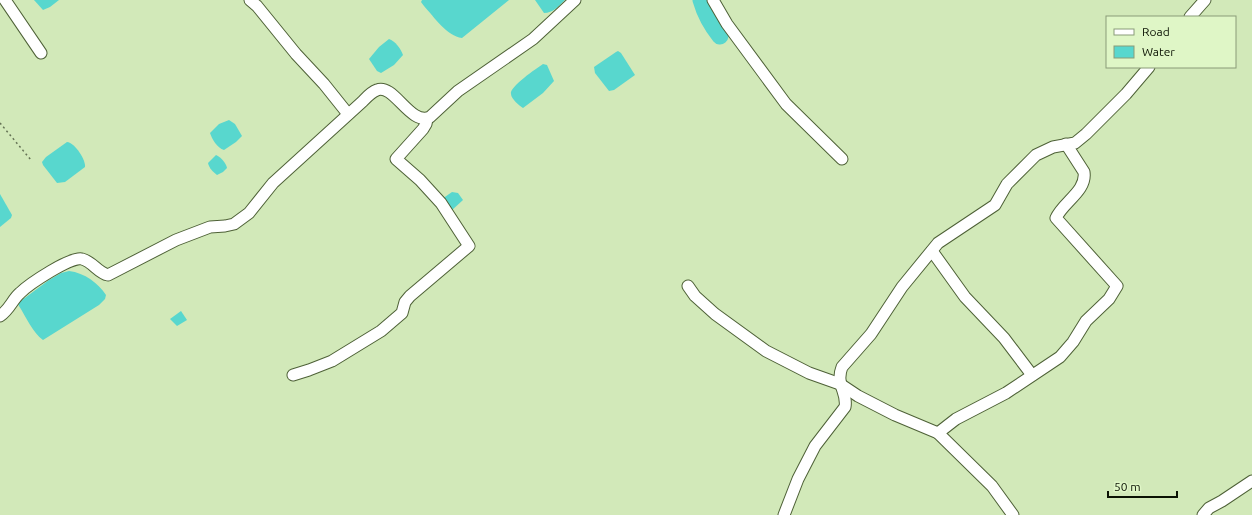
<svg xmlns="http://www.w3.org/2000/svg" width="1252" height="515" viewBox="0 0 1252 515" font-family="Ubuntu,sans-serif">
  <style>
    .water { fill: #58d7ce }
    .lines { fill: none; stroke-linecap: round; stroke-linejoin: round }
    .river { stroke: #58d7ce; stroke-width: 17 }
    .minor-casing { stroke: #4e6137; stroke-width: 13 }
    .path { stroke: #657355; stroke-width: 1.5; stroke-dasharray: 2 3; stroke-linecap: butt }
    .minor { stroke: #fff; stroke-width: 11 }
  </style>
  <rect width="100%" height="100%" fill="#d2e9b9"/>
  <g class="water">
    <path d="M34 0H59L50 7 43 10Z"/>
    <path d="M422 0H509L462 38C447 36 434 17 424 6L421 2Z"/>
    <path d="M535 0H565C559 6 553 13 544 13Z"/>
    <path d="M389 39C395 41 401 49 403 55L394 65 381 73 377 71 369 59 379 47Z"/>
    <path d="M618 51 621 53 635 75 614 90 609 91 595 73 594 67 616 52Z"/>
    <path d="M543 64 547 65 554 81 543 93 523 108C520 106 511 99 511 94 509 87 537 68 543 64Z"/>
    <path d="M229 120 235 124 242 136 236 142 224 150C217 148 212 139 210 133L219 124Z"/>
    <path d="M67 142C75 143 86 160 85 167L65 182 57 183 43 165 42 162 46 157Z"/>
    <path d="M216 155C221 157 226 163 227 168L223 172 217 175C213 172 209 168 208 163Z"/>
    <path d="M452 192 458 193 463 200 451 211 442 199Z"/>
    <path d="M0 194 12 215 11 218 0 227Z"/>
    <path d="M69 271C85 273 98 283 106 295L105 299 99 305 43 340C33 333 26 317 19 306L18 303 49 280 61 273Z"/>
    <path d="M181 311 187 320 177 326 170 319Z"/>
  </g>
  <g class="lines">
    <path class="river" d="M701 0C705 14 711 25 720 36"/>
    <defs>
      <g id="minor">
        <path d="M5 0 41 53"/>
        <path d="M250 0 257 6 296 54 324 84 348 114"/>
        <path d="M713 0 727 24 786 104 842 159"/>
        <path d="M1190 17 1205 0"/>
        <path d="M932 251 965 297 1004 338 1032 375"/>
        <path d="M688 286 695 296 715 314 766 351 809 373 840 384 858 396 895 415 938 433 992 486 1013 515"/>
        <path d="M0 316C10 309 12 300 20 293 29 284 71 256 82 259 92 261 98 273 108 275L176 240 210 227 225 226 234 224 249 213 273 183 362 102C366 98 371 92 377 90 394 83 410 126 430 117L458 91 533 39 575 0"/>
        <path d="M293 375 309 370 332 361 381 331 402 313 405 302 410 296 469 246 441 203 420 180 396 159 423 129 426 124 427 119"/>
        <path d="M938 433 956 419 1006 393 1060 357 1073 342 1086 321 1109 299 1117 286 1056 218C1063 202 1087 191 1084 172L1066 144"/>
        <path d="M784 515 798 479 815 446 845 407C848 392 835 385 842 367L871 334 902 287 938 243 995 205 1007 184 1036 155 1053 147 1075 143 1086 134 1126 94 1149 67"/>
        <path d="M1203 515 1209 508 1222 501 1252 481"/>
      </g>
    </defs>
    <use href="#minor" class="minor-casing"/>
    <path class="path" d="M0 123 31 160"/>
    <use href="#minor" class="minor"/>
  </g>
  <rect x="1106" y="16" width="130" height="52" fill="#dff6c6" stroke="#8a9b78"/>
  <rect x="1114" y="29" width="20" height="6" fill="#ffffff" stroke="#8a9b78"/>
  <text x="1142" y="36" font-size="12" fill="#0b1203">Road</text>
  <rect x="1114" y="46" width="20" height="12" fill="#58d7ce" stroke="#8a9b78"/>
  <text x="1142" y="56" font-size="12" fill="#0b1203">Water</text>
  <path d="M1108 491v6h69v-6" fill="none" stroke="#0b1203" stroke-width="2"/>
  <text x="1114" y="491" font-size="12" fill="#0b1203" stroke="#dff6c6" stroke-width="3" paint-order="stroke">50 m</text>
</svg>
